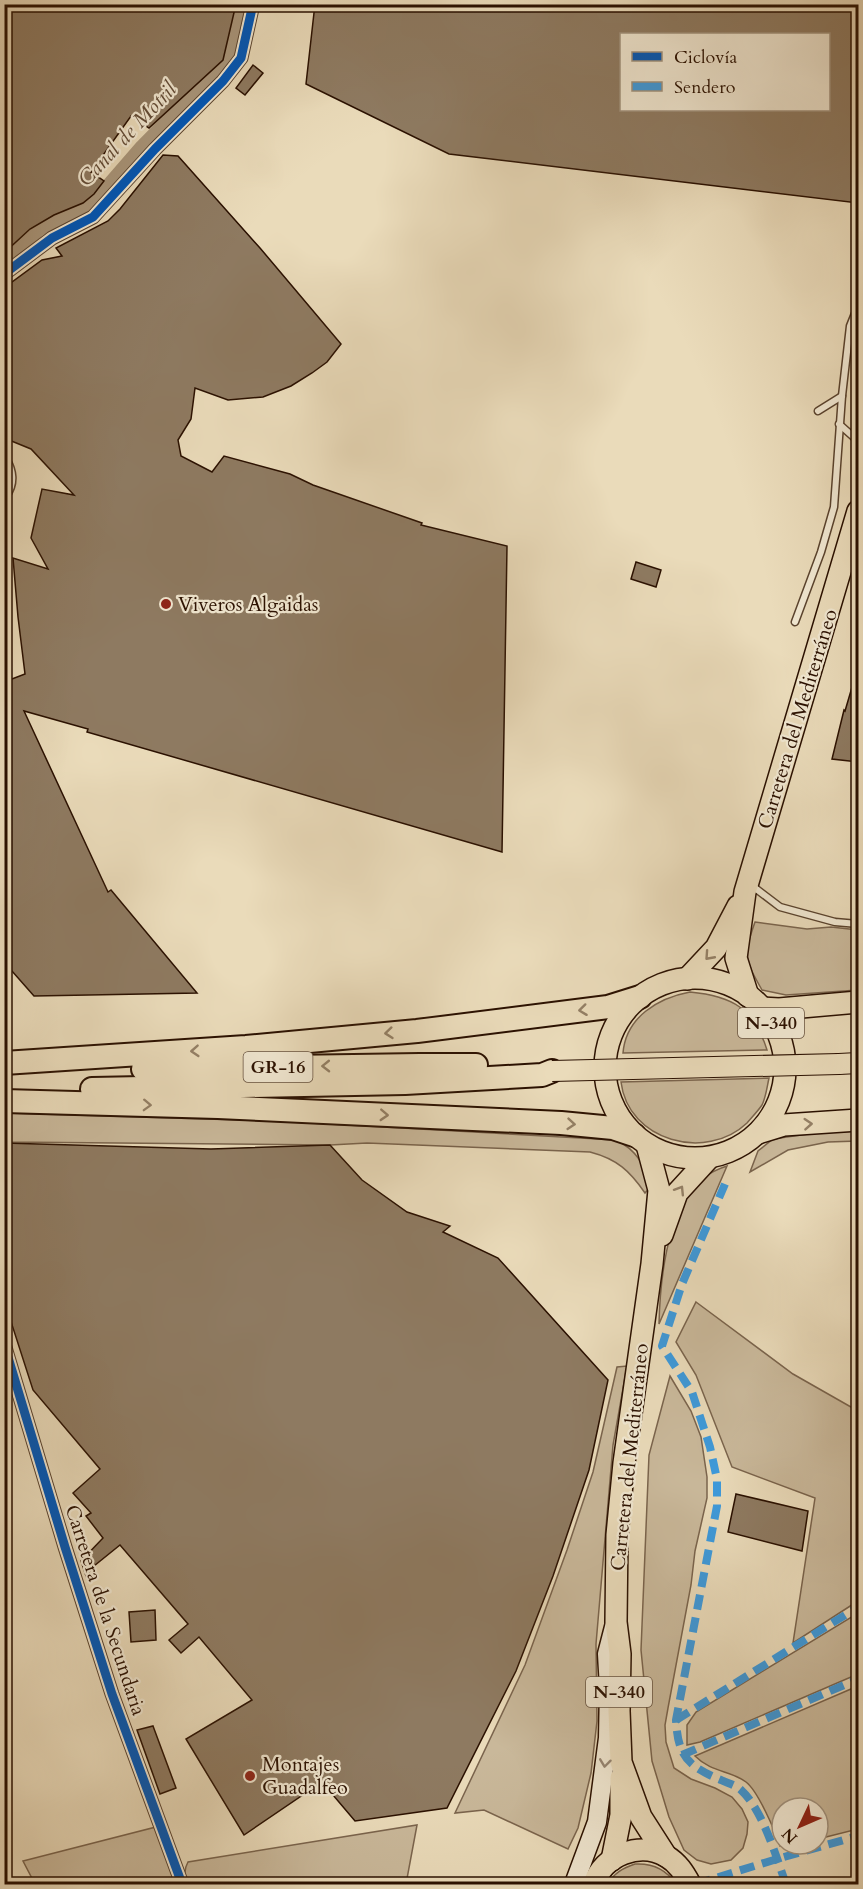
<svg xmlns="http://www.w3.org/2000/svg" width="863" height="1889" viewBox="0 0 863 1889" font-family="Cardo,serif">
  <style>
    .green { fill: #c9b89a; stroke: #7a644d; stroke-width: 1.5 }
    .lines { fill: none; stroke-linecap: round; stroke-linejoin: round }
    .canal { stroke: #a9967b; stroke-width: 16 }
    .building { fill: #8e7a61; stroke: #2a1000; stroke-width: 1.5; fill-rule: evenodd }
    .service-casing { stroke: #5a432e; stroke-width: 9 }
    .minor-casing { stroke: #5a432e; stroke-width: 15 }
    .secondary-casing { stroke: #2a1000; stroke-width: 21 }
    .primary-casing { stroke: #2a1000; stroke-width: 22 }
    .trunk-casing { stroke: #2a1000; stroke-width: 24 }
    .motorway-casing { stroke: #2a1000; stroke-width: 26 }
    .service { stroke: #f1e8d2; stroke-width: 6 }
    .minor { stroke: #f1e8d2; stroke-width: 12 }
    .secondary { stroke: #f1e8d2; stroke-width: 18 }
    .primary { stroke: #eadbba; stroke-width: 20 }
    .trunk { stroke: #eadbba; stroke-width: 21 }
    .motorway { stroke: #eadbba; stroke-width: 22 }
    .primary-bridge-casing { stroke: #2a1000; stroke-width: 22; stroke-linecap: butt }
    .primary-bridge { stroke: #eadbba; stroke-width: 20 }
    .quiet { stroke: #3d9adc; stroke-width: 8; stroke-dasharray: 15 8; stroke-linecap: butt }
    .cycleway-casing { stroke: #f1e8d2; stroke-width: 13 }
    .cycleway { stroke: #0057b8; stroke-width: 9 }
    .oneway { stroke: #948066 }
    .oneway2 { stroke: #978774 }
    .poi-dot { fill: #8f2418; stroke: #f1e8d2; stroke-width: 2 }
    .labels { text-anchor: middle; stroke-width: 4.5; stroke-linejoin: round; paint-order: stroke }
    .shield { fill: #f1e8d2; stroke: #66513f; stroke-width: 1.5 }
    .shield-label { font-size: 18px; font-weight: bold; fill: #2a1000 }
    .poi-label { font-size: 20px; fill: #2a1000; stroke: #f1e8d2; text-anchor: start }
    .street-label { font-size: 20px; fill: #2a1000; stroke: #f1e8d2 }
    .water-label { font-size: 21px; font-style: italic; fill: #634c37; stroke: #f1e8d2 }
  </style>
  <rect width="100%" height="100%" fill="#eadbba"/>
  <filter id="stains"><feTurbulence type="fractalNoise" baseFrequency=".00333" numOctaves="4"/><feColorMatrix values="0 0 0 0 .2 0 0 0 0 .09 0 0 0 0 .02 0 0 0 .5 -.17"/></filter>
  <radialGradient id="worn" r=".72"><stop offset=".6" stop-color="#630" stop-opacity="0"/><stop offset="1" stop-color="#630" stop-opacity=".3"/></radialGradient>
  <g class="green">
    <path d="M755 922 807 929 831 927 858 930V990L786 995 762 990C745 960 743 956 755 922Z"/>
    <path d="M690 992C732 996 754 1008 767 1050L623 1053C626 1017 658 998 690 992Z"/>
    <path d="M769 1078C767 1087 766 1097 762 1105 758 1111 752 1117 747 1123 706 1162 628 1141 621 1082Z"/>
    <path d="M5 1113 274 1121 616 1140C637 1150 644 1165 651 1186L645 1193C630 1171 617 1159 590 1152L367 1143 330 1145 5 1142Z"/>
    <path d="M858 1131V1141L828 1142 788 1150 750 1172 758 1151 773 1139 815 1133Z"/>
    <path d="M727 1166 659 1324C660 1282 665 1234 686 1196 694 1182 711 1171 727 1166Z"/>
    <path d="M696 1302 793 1374 858 1411V1601L793 1643 815 1498 732 1467 696 1375 676 1342Z"/>
    <path d="M627 1366 613 1445 596 1644 597 1721 591 1773 578 1828 568 1849 484 1810 455 1813 525 1665 567 1550 593 1472 617 1367Z"/>
    <path d="M670 1376 691 1411 701 1437 707 1477V1498L695 1551 691 1585 668 1708 665 1725 666 1742 674 1768 691 1779 715 1788 732 1797 742 1809 748 1822 747 1834 743 1848 731 1860 711 1864 697 1860 684 1850 669 1817 652 1761 641 1650 649 1455Z"/>
    <path d="M858 1613V1674L700 1742 687 1745V1725L696 1712Z"/>
    <path d="M858 1686V1829L818 1839V1808H782V1844H800L789 1847 780 1846C775 1831 758 1791 746 1782 730 1770 712 1773 695 1756Z"/>
    <path d="M417 1825 406 1884H188C185 1876 183 1871 188 1862Z"/>
    <path d="M156 1827 175 1884H35L23 1861Z"/>
    <path d="M635 1864C653 1863 666 1869 676 1884H608C614 1873 623 1868 635 1864Z"/>
  </g>
  <g class="lines">
    <path class="canal" d="M4 260 39 228 91 207 143 147 226 63 231 54 244 4"/>
  </g>
  <g class="building">
    <path d="M4 4H236L223 60 149 128 131 116 91 172 104 181 94 194 83 203 54 215 30 229 4 253Z"/>
    <path d="M315 4H858V203L449 154 306 84ZM621 34H828V110H621Z"/>
    <path d="M253 65 263 73 245 95 236 88Z"/>
    <path d="M163 155 178 156 260 248 341 344 327 362 312 373 291 386 263 397 228 400 195 388 191 419 178 440 181 456 212 472 224 456 290 474 313 485 422 523 421 525 507 546 502 852 87 732 88 729 24 711 108 892 111 890 197 993 34 996 4 962V682L25 674 18 617 13 558 48 569 31 538 42 489 74 495 31 449 4 438V288L42 260 62 256 56 248 108 221 120 209Z"/>
    <path d="M636 562 661 570 656 587 631 579Z"/>
    <path d="M855 677 858 678V762L832 759 844 710 845 711Z"/>
    <path d="M4 1143 211 1149 330 1145 362 1180 407 1212 450 1226 443 1232 498 1258 608 1380 589 1470 553 1576 516 1671 447 1808 355 1821 322 1782 244 1835 186 1739 252 1700 199 1637 181 1653 169 1640 188 1624 120 1545 94 1566 86 1576 81 1561 103 1538 86 1516 91 1513 73 1493 100 1469 33 1390 4 1300Z"/>
    <path d="M736 1494 808 1511 802 1551 728 1532Z"/>
    <path d="M155 1610 156 1640 131 1642 129 1612Z"/>
    <path d="M153 1726 176 1788 160 1794 137 1730Z"/>
  </g>
  <g class="lines">
    <defs>
      <g id="service">
        <path d="M818 411 842 396"/>
        <path d="M839 424 858 441"/>
        <path d="M795 622 821 552 834 507 842 396 850 326 858 306"/>
        <path d="M751 885 780 907 835 922 858 924"/>
      </g>
      <g id="minor">
        <path d="M4 274 52 238 93 217 155 149 223 81 241 58 253 4"/>
        <path d="M4 461C10 471 12 483 4 494"/>
        <path d="M4 1344 65 1547 112 1694 182 1884"/>
      </g>
      <path id="secondary" d="M574 1884 597 1822 608 1738 609 1688 607 1654 614 1627"/>
      <path id="primary" d="M839 1064 858 1063"/>
      <g id="trunk">
        <circle cx="695" cy="1068" r="90"/>
        <path d="M687 979 716 948 738 906"/>
        <path d="M748 996 736 958 745 892 858 511"/>
        <path d="M761 1008 779 1009 858 1002"/>
        <path d="M758 1133 784 1125 858 1120"/>
        <path d="M647 1145 659 1190 652 1264 624 1463 617 1535 616 1622 620 1654 619 1711 621 1762 641 1817 666 1856"/>
        <path d="M662 1235 677 1193 709 1158"/>
        <path d="M612 1860 621 1815V1778"/>
        <path d="M594 1884C603 1855 640 1841 666 1856 678 1863 684 1873 690 1884"/>
      </g>
      <g id="motorway">
        <path d="M4 1063 246 1047 417 1031 608 1007 640 997"/>
        <path d="M143 1069 420 1065H476"/>
        <path d="M92 1089 405 1083 542 1075 552 1071"/>
        <path d="M4 1101 218 1107 561 1123 613 1128 634 1135"/>
      </g>
    </defs>
    <use href="#service" class="service-casing"/>
    <use href="#minor" class="minor-casing"/>
    <use href="#secondary" class="secondary-casing"/>
    <use href="#primary" class="primary-casing"/>
    <use href="#trunk" class="trunk-casing"/>
    <use href="#motorway" class="motorway-casing"/>
    <use href="#service" class="service"/>
    <use href="#minor" class="minor"/>
    <use href="#secondary" class="secondary"/>
    <use href="#primary" class="primary"/>
    <use href="#trunk" class="trunk"/>
    <use href="#motorway" class="motorway"/>
    <defs>
      <path id="primary-bridge" d="M552 1071 839 1064"/>
    </defs>
    <use href="#primary-bridge" class="primary-bridge-casing"/>
    <use href="#primary-bridge" class="primary-bridge"/>
    <g class="quiet">
      <path d="M725 1184 682 1284 662 1346 692 1392 710 1447 717 1479V1506L676 1720C678 1756 687 1766 721 1780 727 1783 736 1785 741 1790 763 1810 776 1857 786 1884"/>
      <path d="M676 1720 858 1607"/>
      <path d="M682 1755 858 1679"/>
      <path d="M696 1884 777 1859 858 1836"/>
    </g>
    <defs>
      <g id="cycleway">
        <path d="M4 274 52 238 93 217 155 149 223 81 241 58 253 4"/>
        <path d="M4 1344 65 1547 112 1694 182 1884"/>
      </g>
    </defs>
    <use href="#cycleway" class="cycleway-casing"/>
    <use href="#cycleway" class="cycleway"/>
  </g>
  <defs><path id="oneway-chevron" d="M-2-3.5L2.5 0L-2 3.5" fill="none" stroke-width="1.6" stroke-linecap="round" stroke-linejoin="round" transform="scale(1.5)"/></defs>
  <g class="oneway">
    <use href="#oneway-chevron" transform="translate(709 956) rotate(132)"/>
    <use href="#oneway-chevron" transform="translate(583 1010) rotate(173)"/>
    <use href="#oneway-chevron" transform="translate(389 1033) rotate(174)"/>
    <use href="#oneway-chevron" transform="translate(195 1051) rotate(176)"/>
    <use href="#oneway-chevron" transform="translate(326 1066) rotate(179)"/>
    <use href="#oneway-chevron" transform="translate(147 1105) rotate(2)"/>
    <use href="#oneway-chevron" transform="translate(384 1115) rotate(3)"/>
    <use href="#oneway-chevron" transform="translate(571 1124) rotate(5)"/>
    <use href="#oneway-chevron" transform="translate(808 1124) rotate(-4)"/>
    <use href="#oneway-chevron" transform="translate(680 1190) rotate(-58)"/>
  </g>
  <use class="oneway2" href="#oneway-chevron" transform="translate(605 1763) rotate(97)"/>
  <g class="poi-dot">
    <circle cx="166" cy="604" r="6"/>
    <circle cx="250" cy="1776" r="6"/>
  </g>
  <g class="labels">
    <g class="shield">
      <rect x="738" y="1008" width="66" height="30" rx="4.5"/>
      <rect x="243.5" y="1052" width="69" height="30" rx="4.5"/>
      <rect x="586" y="1677" width="66" height="30" rx="4.5"/>
    </g>
    <g class="shield-label">
      <text x="771" y="1029">N-340</text>
      <text x="278" y="1073">GR-16</text>
      <text x="619" y="1698">N-340</text>
    </g>
    <g class="poi-label">
      <text x="178" y="611">Viveros Algaidas</text>
      <text x="262" y="1771">Montajes<tspan x="262" dy="23">Guadalfeo</tspan></text>
    </g>
    <g class="street-label">
      <text transform="translate(797 719) rotate(-73)" y="7">Carretera del Mediterráneo</text>
      <text transform="translate(629 1457) rotate(-84)" y="7">Carretera del Mediterráneo</text>
      <text transform="translate(106 1610) rotate(72)" y="7">Carretera de la Secundaria</text>
    </g>
    <g class="water-label">
      <text transform="translate(127 134) rotate(-47)" y="7">Canal de Motril</text>
    </g>
  </g>
  <rect width="863" height="1889" fill="none" stroke="#eadbba" stroke-width="24"/>
  <rect x="6" y="6" width="851" height="1877" fill="none" stroke="#2a1000" stroke-width="3"/>
  <rect x="12" y="12" width="839" height="1865" fill="none" stroke="#2a1000" stroke-width="1.5"/>
  <rect x="620" y="33" width="210" height="78" fill="#f1e8d2" stroke="#a1927e" stroke-width="1.5"/>
  <rect x="632" y="52" width="30" height="9" fill="#0057b8" stroke="#a1927e" stroke-width="1.5"/>
  <text x="674" y="63" font-size="18" fill="#2a1000">Ciclovía</text>
  <rect x="632" y="82" width="30" height="9" fill="#3d9adc" stroke="#a1927e" stroke-width="1.5"/>
  <text x="674" y="93" font-size="18" fill="#2a1000">Sendero</text>
  <g transform="translate(800 1826) rotate(226)"><circle r="28" fill="#f1e8d2" stroke="#a1927e" stroke-width="1.5"/>
  <path d="M0-4.5L10 22L0 15L-10 22Z" fill="#8f2418"/>
  <text y="-9" font-size="16" font-weight="bold" text-anchor="middle" fill="#2a1000">N</text>
  </g>
  <rect width="100%" height="100%" filter="url(#stains)"/>
  <rect width="100%" height="100%" fill="url(#worn)"/>
</svg>
